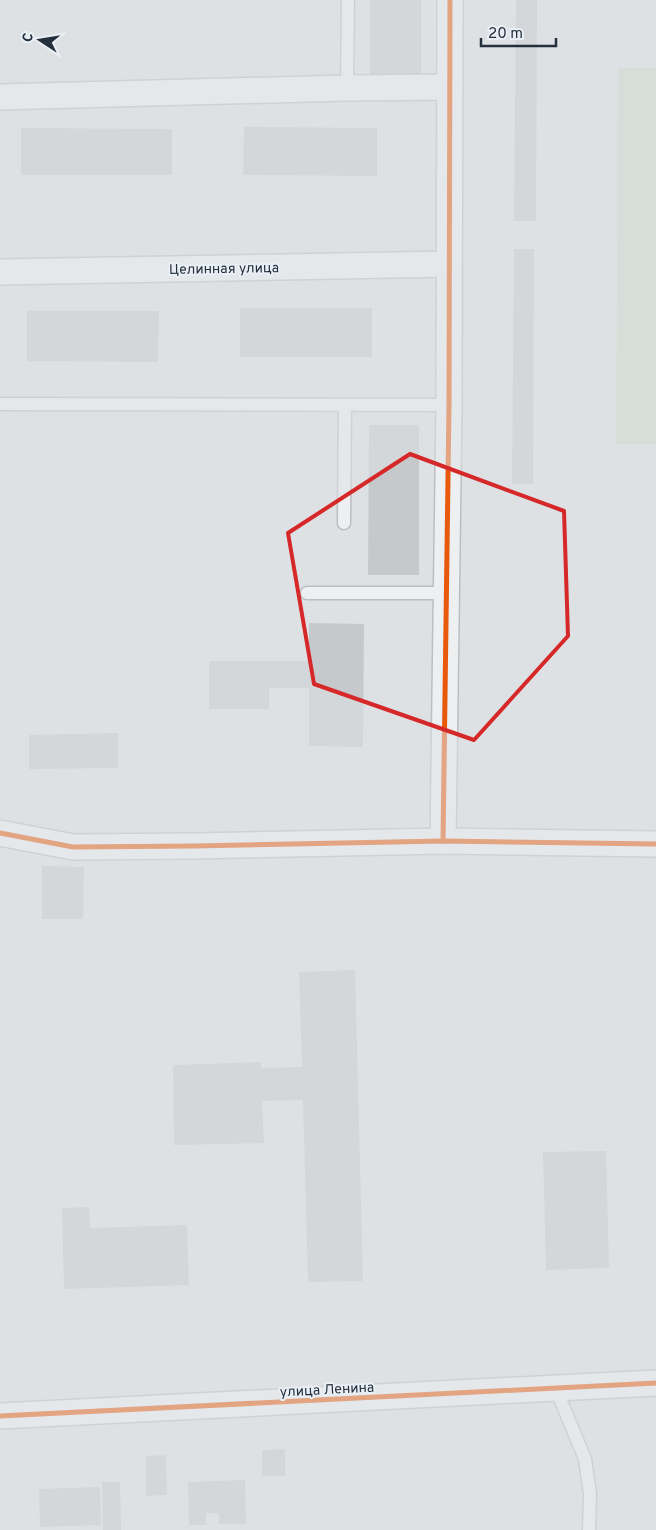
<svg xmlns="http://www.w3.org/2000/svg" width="656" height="1530" viewBox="0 0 656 1530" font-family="Overpass,sans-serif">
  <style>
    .green { fill: #cfd9cd }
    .building { fill: #c6c9cc }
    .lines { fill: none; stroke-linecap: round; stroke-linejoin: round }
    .lane-casing { stroke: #bcbfc2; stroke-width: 15 }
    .street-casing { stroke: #bcbfc2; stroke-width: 28 }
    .lane { stroke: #edeff1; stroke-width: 12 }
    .street { stroke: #edeff1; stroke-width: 25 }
    .cycleway-casing { stroke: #eaeff5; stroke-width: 8 }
    .cycleway { stroke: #e8590c; stroke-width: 5 }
    .marked { fill: none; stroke: #d62828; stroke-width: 4; stroke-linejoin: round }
    .labels { text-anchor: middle; stroke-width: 4; stroke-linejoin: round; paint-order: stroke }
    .street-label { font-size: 14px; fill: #242f3e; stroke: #eaeff5 }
  </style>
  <rect width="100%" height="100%" fill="#dee1e4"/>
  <path class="green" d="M618 68H656V444H616Z"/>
  <g class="building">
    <rect x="370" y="0" width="51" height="74"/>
    <path d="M516 0H537L536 221H514Z"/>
    <path d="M244 127 377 128V176L243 175Z"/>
    <path d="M21 128 172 129V175H21Z"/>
    <path d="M514 249H534L533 484H512Z"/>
    <rect x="240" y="308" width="132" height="49"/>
    <path d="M27 311H159L158 362 27 361Z"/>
    <path d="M369 425H419V575H368Z"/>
    <path d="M309 623 364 624 363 747 309 746V688H269V709H209V661H309Z"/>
    <path d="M118 733V768L29 769V735Z"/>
    <path d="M42 866 84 867 83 919H42Z"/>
    <path d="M355 970 363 1281 308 1282 303 1100 262 1101 264 1143 174 1145 173 1065 261 1062V1068L302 1067 299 972Z"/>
    <path d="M606 1151 609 1268 546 1270 543 1152Z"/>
    <path d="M89 1207 90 1228 187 1225 189 1285 64 1289 62 1208Z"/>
    <path d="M285 1449V1476H262V1450Z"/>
    <path d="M166 1455 167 1495 146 1496V1456Z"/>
    <path d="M245 1480 246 1524H219V1513H206V1525H189L188 1482Z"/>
    <path d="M102 1482H120L121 1530H103Z"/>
    <path d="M100 1487 101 1525 40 1527 39 1489Z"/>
  </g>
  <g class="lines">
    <defs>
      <g id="lane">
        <path d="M347 88 348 0"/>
        <path d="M0 404 449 405"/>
        <path d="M344 523 345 405"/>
        <path d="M307 593H446"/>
        <path d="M556 1389 585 1459 590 1494 589 1530"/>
      </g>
      <g id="street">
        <path d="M0 97 347 88 450 87"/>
        <path d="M0 272 449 264"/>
        <path d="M0 833 73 847 193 846 443 841 656 844"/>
        <path d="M443 841 449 405 450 0"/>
        <path d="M0 1416 656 1383"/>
      </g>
    </defs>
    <use href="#lane" class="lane-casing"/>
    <use href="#street" class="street-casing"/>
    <use href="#lane" class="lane"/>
    <use href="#street" class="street"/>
    <defs>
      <g id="cycleway">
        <path d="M0 833 73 847 193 846 443 841 656 844"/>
        <path d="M443 841 449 405 450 0"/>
        <path d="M0 1416 656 1383"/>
      </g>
    </defs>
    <use href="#cycleway" class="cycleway-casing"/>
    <use href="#cycleway" class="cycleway"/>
  </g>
  <path d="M0 0H656V1530H0ZM410 454 564 511 568 636 474 740 314 684 288 533Z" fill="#dee1e4" fill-opacity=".55" fill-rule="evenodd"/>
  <path class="marked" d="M410 454 564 511 568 636 474 740 314 684 288 533Z"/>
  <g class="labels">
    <g class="street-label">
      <text transform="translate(224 268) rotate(-1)" y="5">Целинная улица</text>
      <text transform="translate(327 1389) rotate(-3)" y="5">улица Ленина</text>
    </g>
  </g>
  <g transform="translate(40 40) rotate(282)" stroke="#eaeff5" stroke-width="4" paint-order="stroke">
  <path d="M0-4L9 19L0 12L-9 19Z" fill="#242f3e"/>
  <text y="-8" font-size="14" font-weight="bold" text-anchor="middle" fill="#242f3e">С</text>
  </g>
  <path d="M481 38v8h75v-8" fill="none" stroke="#242f3e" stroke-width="2.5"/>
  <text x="488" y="38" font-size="15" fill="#242f3e" stroke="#eaeff5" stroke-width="4" paint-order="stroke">20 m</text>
</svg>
